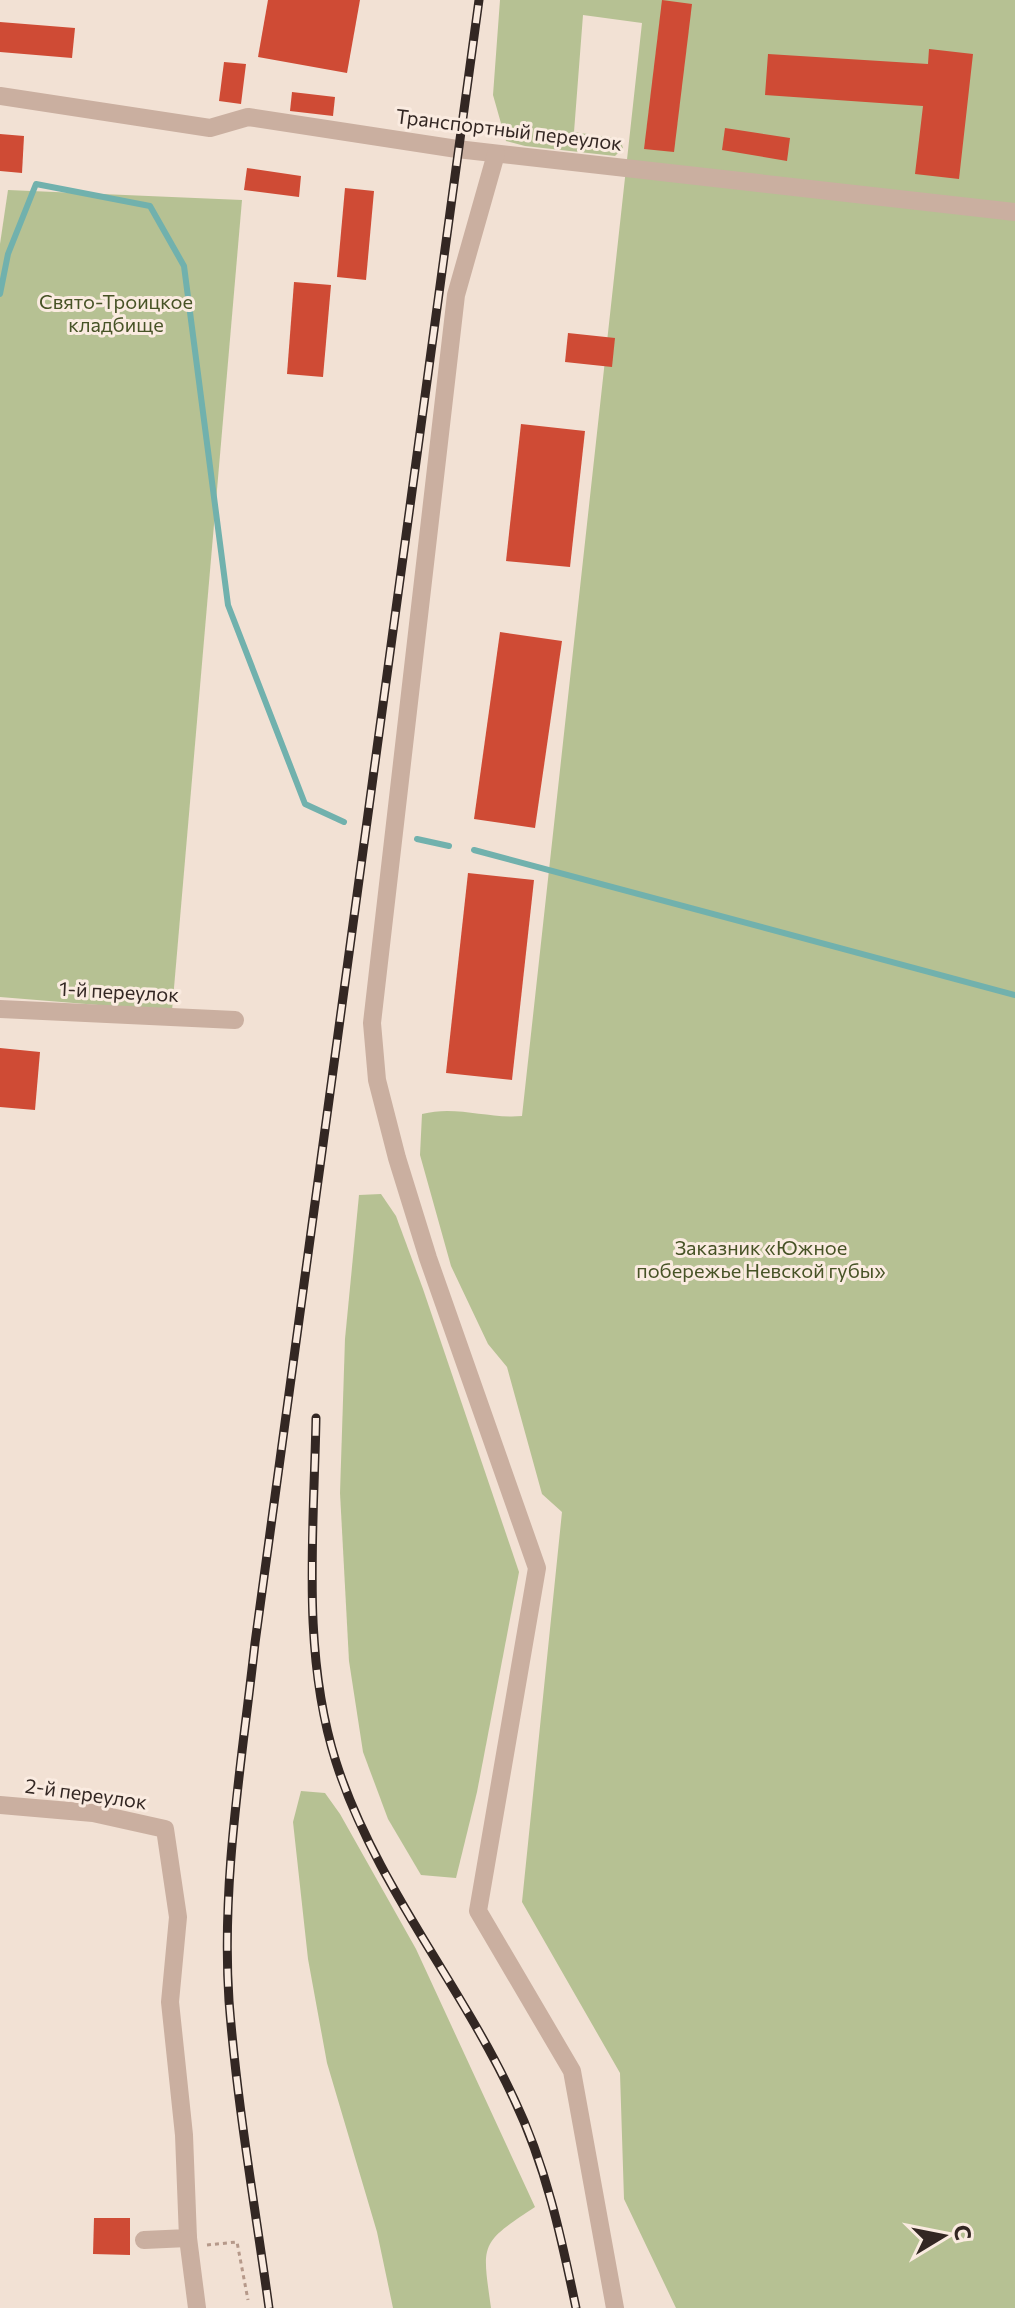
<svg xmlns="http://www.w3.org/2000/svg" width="1015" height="2308" viewBox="0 0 1015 2308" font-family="Commissioner,sans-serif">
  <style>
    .green { fill: #b6c193 }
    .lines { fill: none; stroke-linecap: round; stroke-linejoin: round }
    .stream { stroke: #71b1ad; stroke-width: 6 }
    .building { fill: #cf4b35 }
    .path { stroke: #b6998a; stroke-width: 3; stroke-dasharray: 4 4; stroke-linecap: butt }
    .minor { stroke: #caafa0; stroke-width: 18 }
    .rail-casing { stroke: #332723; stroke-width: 9 }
    .rail { stroke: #faebe0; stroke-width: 6; stroke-dasharray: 18; stroke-linecap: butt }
    .labels { text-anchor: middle; stroke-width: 6; stroke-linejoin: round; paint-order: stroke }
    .street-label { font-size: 20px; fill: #332723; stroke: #faebe0 }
    .park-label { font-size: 20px; fill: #475326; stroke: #faebe0 }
  </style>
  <rect width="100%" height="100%" fill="#f2e1d4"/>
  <g class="green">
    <path d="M500 0H1015V2308H676L624 2199 620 2073 522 1902 562 1512 542 1494 507 1367 488 1344 451 1266 420 1155 422 1114C456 1105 488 1119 522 1116L642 23 583 15 574 132 620 139 623 148 615 156 525 146 506 141 493 95Z"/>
    <path d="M8 190 242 200 172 1011 0 997V244Z"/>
    <path d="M381 1194 396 1216 423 1289 519 1572 477 1792 456 1878 421 1875 388 1819 363 1752 349 1661 340 1493 345 1339 359 1195Z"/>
    <path d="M301 1791 325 1793 340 1814 416 1949 535 2207C479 2244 482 2243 491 2308H393L377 2232 327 2063 308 1959 293 1822Z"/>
  </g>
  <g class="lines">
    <g class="stream">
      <path d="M0 294 8 254 36 184 150 206 184 266 228 605 305 804 344 822"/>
      <path d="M417 839 449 846"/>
      <path d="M474 850 1015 995"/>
    </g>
  </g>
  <g class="building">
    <path d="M268 0H360L347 73 258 57Z"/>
    <path d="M662 0 692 4 674 152 644 149Z"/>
    <path d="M0 22 75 28 72 58 0 52Z"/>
    <path d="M929 49 973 54 959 179 915 174 923 106 765 95 768 54 928 64Z"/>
    <path d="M224 62 246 64 241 104 219 101Z"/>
    <path d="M292 92 335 97 333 116 290 111Z"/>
    <path d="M725 128 790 138 787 161 722 150Z"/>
    <path d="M0 134 24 136 22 173 0 171Z"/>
    <path d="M247 168 301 176 299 197 244 190Z"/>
    <path d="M345 188 374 191 366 280 337 277Z"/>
    <path d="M294 282 331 285 323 377 287 374Z"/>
    <path d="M568 333 615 338 612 367 565 362Z"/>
    <path d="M521 424 585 431 570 567 506 561Z"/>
    <path d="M500 632 562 641 535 828 474 819Z"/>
    <path d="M468 873 534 880 512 1080 446 1073Z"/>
    <path d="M0 1048 40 1052 35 1110 0 1107Z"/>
    <path d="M94 2218H130V2255L93 2254Z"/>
  </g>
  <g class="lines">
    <path class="path" d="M207 2245 237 2242 248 2300"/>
    <g class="minor">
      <path d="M0 96 210 128 248 117 457 149 1015 212"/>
      <path d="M496 154 456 295 372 1023 377 1080 397 1158 428 1258 537 1568 478 1911 572 2071 615 2308"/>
      <path d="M0 1009 235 1020"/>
      <path d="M0 1805 93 1813 165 1829 178 1917 170 2002 184 2135 188 2238 144 2240"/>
      <path d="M188 2238 197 2308"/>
    </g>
    <defs>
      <g id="rail">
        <path d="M316 1418C314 1531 301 1652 336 1762 375 1884 461 1984 514 2099 546 2166 561 2236 576 2308"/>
        <path d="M269 2308C255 2206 237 2104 229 2001 221 1882 242 1761 255 1643L479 0"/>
      </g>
    </defs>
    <use href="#rail" class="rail-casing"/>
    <use href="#rail" class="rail"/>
  </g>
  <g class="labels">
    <g class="street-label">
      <text transform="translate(509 130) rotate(7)" y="7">Транспортный переулок</text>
      <text transform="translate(119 992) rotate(3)" y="7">1-й переулок</text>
      <text transform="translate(86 1794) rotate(8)" y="7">2-й переулок</text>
    </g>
    <g class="park-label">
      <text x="116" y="309">Свято-Троицкое<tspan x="116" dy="23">кладбище</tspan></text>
      <text x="761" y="1255">Заказник «Южное<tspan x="761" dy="23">побережье Невской губы»</tspan></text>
    </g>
  </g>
  <g transform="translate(943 2236) rotate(80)" stroke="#faebe0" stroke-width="6" paint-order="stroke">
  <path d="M0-6L14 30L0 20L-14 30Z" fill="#332723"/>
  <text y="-12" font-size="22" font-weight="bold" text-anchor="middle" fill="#332723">С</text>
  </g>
</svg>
